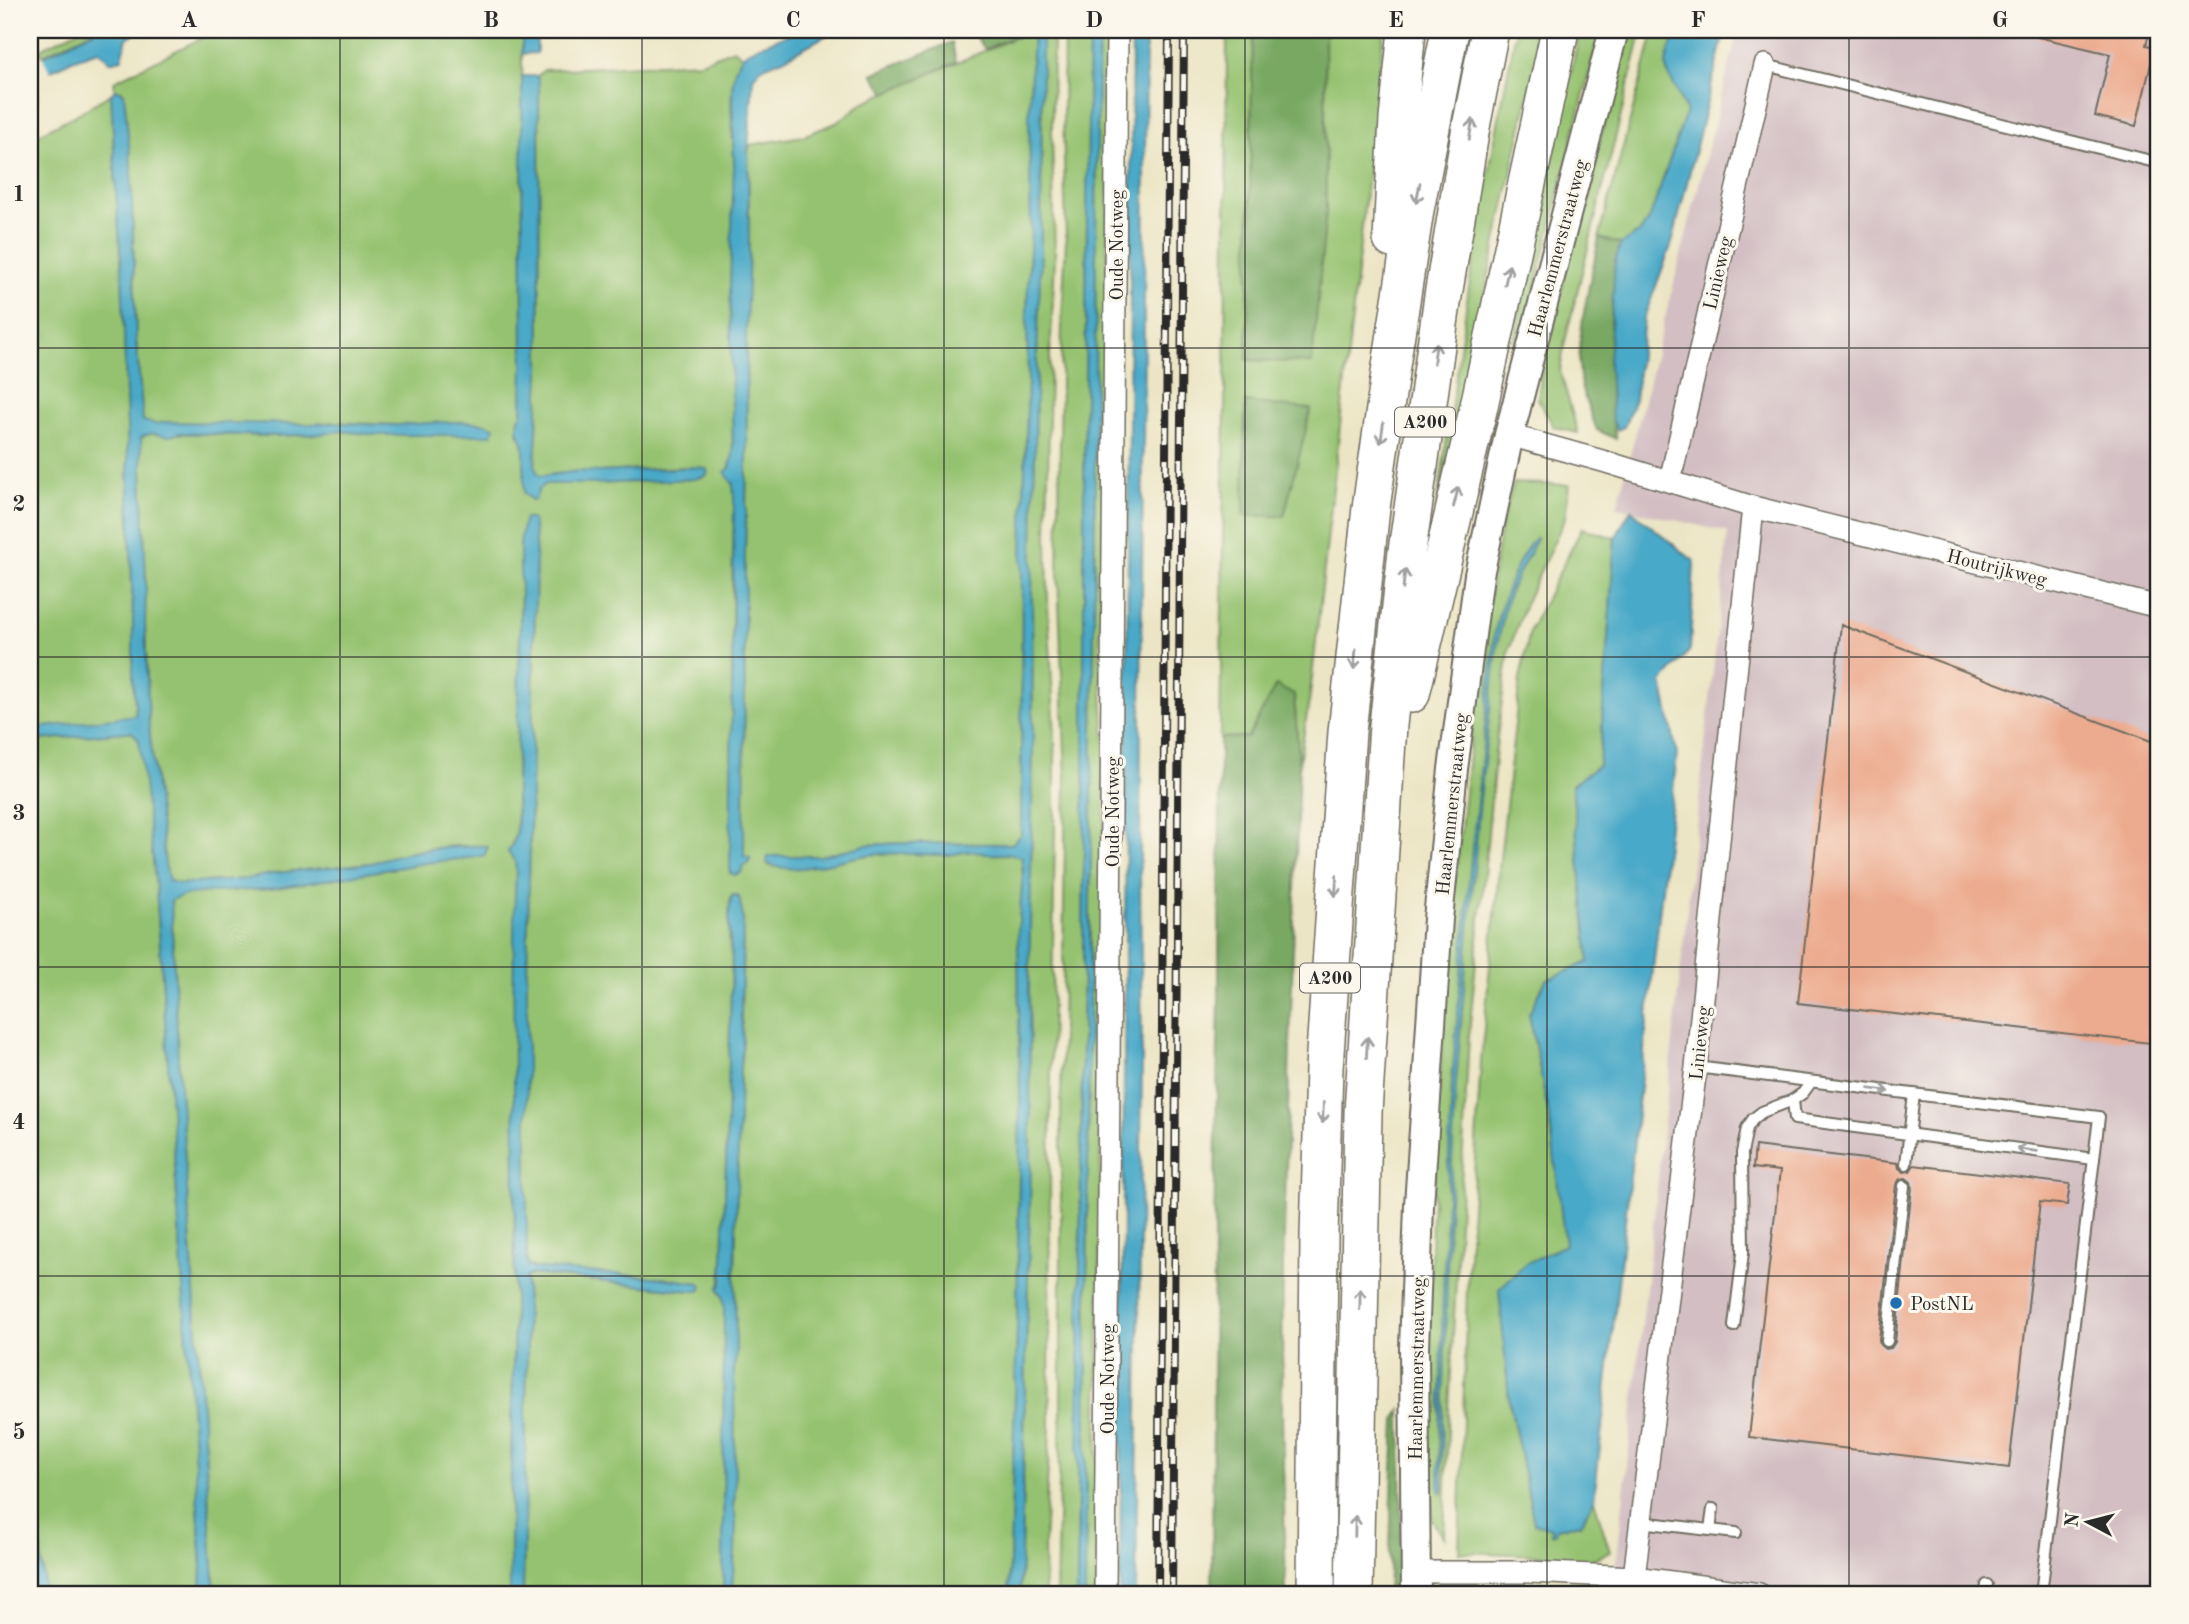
<svg xmlns="http://www.w3.org/2000/svg" width="2189" height="1624" viewBox="0 0 2189 1624" font-family="'Old Standard TT',serif">
  <style>
    .industrial { fill: #d2bec3 }
    .green { fill: #95c270; stroke: #60764e; stroke-width: 2; fill-rule: evenodd }
    .forest { fill: #78a862; stroke: #526a46; stroke-width: 2 }
    .water { fill: #49a9c8; stroke: #3a6a7a; stroke-width: 2 }
    .pier { fill: #ece5c5 }
    .building { fill: #ecab8f; fill-rule: evenodd }
    .lines { fill: none; stroke-linecap: round; stroke-linejoin: round }
    .lane-casing { stroke: #6f6c61; stroke-width: 14 }
    .street-casing { stroke: #6f6c61; stroke-width: 24 }
    .secondary-casing { stroke: #6f6c61; stroke-width: 32 }
    .highway-casing { stroke: #6f6c61; stroke-width: 40 }
    .lane { stroke: #fff; stroke-width: 10 }
    .street { stroke: #fff; stroke-width: 21 }
    .secondary { stroke: #fff; stroke-width: 28 }
    .highway { stroke: #fff; stroke-width: 37 }
    .rail-casing { stroke: #2b2b2b; stroke-width: 8 }
    .rail { stroke: #fbf7ec; stroke-width: 5; stroke-dasharray: 16; stroke-linecap: butt }
    .oneway { stroke: #a0a0a0 }
    .grid { fill: none; stroke: #2b2b2b; stroke-width: 2; stroke-opacity: 0.55 }
    .poi-dot { fill: #1f6fb2; stroke: #fbf7ec; stroke-width: 2.5 }
    .labels { text-anchor: middle; stroke-width: 6; stroke-linejoin: round; paint-order: stroke }
    .shield { fill: #fbf7ec; stroke: #696865; stroke-width: 2 }
    .shield-label { font-size: 18px; font-weight: bold; fill: #2b2b2b }
    .street-label { font-size: 19px; fill: #2b2b2b; stroke: #fbf7ec }
    .poi-label { font-size: 19px; fill: #2b2b2b; stroke: #fbf7ec; text-anchor: start }
    .neatline { fill: none; stroke: #2b2b2b; stroke-width: 2.5 }
    .grid-label { font-size: 23px; text-anchor: middle; font-weight: bold; fill: #2b2b2b }
  </style>
  <rect width="100%" height="100%" fill="#fbf7ec"/>
  <filter id="ink" filterUnits="userSpaceOnUse"><feTurbulence type="fractalNoise" baseFrequency=".0143" numOctaves="2"/><feDisplacementMap in="SourceGraphic" scale="14" xChannelSelector="R" yChannelSelector="G"/><feConvolveMatrix kernelMatrix="1 2 1 2 8 2 1 2 1" color-interpolation-filters="sRGB"/></filter>
  <filter id="wash" filterUnits="userSpaceOnUse"><feTurbulence type="fractalNoise" baseFrequency=".00686" numOctaves="4" result="noise"/><feDisplacementMap in="SourceGraphic" scale="28" xChannelSelector="R" yChannelSelector="G"/><feGaussianBlur stdDeviation="1.57" result="paint"/><feColorMatrix in="noise" values="0 0 0 0 0 0 0 0 0 0 0 0 0 0 0 0 0 1.4 0 .05"/><feComposite in="paint" operator="in"/></filter>
  <g filter="url(#wash)">
    <rect width="100%" height="100%" fill="#ece5c5"/>
    <path class="industrial" d="M1738 30H2159V1594H1613L1728 532 1617 507Z"/>
    <g class="green">
      <path d="M79 30H96L42 55 40 49Z"/>
      <path d="M218 30H522L523 368 522 415 518 434 523 440 524 446V492L531 500H535L539 489 545 484H597L694 479 706 469 685 467 599 472 579 471 541 476 537 473 535 465 540 374 539 83 537 76 544 70 701 62 734 49 742 56C724 88 734 131 734 166 734 263 732 359 733 455L729 469 734 488V516L732 586 733 759 730 873 743 866 750 859 744 856V853L745 553 747 461 746 331 749 208 748 151 750 145 803 136 836 123 864 102 1033 30 1029 117 1031 231 1027 309 1028 381 1022 554 1021 835 1013 844 1005 845 902 843 866 845 821 856H771L768 865C798 873 830 863 859 856 888 850 917 855 946 855 955 854 964 851 973 851 979 851 978 853 984 853 996 856 1010 852 1021 856L1023 875 1018 933 1020 1099 1017 1326 1009 1594H734L735 1587 732 1585 735 1552 736 1520 733 1505 735 1497 734 1370 736 1356 735 1272 740 1067 743 1040 741 1016 743 939 738 895H733L730 898 729 941 732 959 723 1263 719 1292 723 1297 724 1305 723 1594H523L527 1350 526 1277 532 1274 690 1291 700 1283 653 1277 543 1269 528 1266 527 1261V972L536 557 534 527 522 546 516 792C516 814 520 832 508 852L515 861 516 869 514 1324 510 1511V1594H215L178 1058 171 900C182 890 252 891 270 889L426 863 484 856 486 846C448 844 406 850 371 863L276 873 246 879 180 884 169 881 165 864 149 727 145 624 146 587 141 438 145 434 157 433 276 436 322 434 340 431 378 435H491L454 423 398 425 333 422 312 424 165 422 156 424 143 421 136 338 131 166 124 93 122 91 115 90 114 81Z"/>
      <path d="M1042 30H1053L1052 133 1055 259 1050 357 1047 539 1048 606 1055 739V827L1051 1064 1049 1331 1050 1430 1044 1544 1045 1594H1020L1031 1162 1029 990 1033 751 1032 594 1037 354 1041 251Z"/>
      <path d="M1064 30H1089L1084 489V850L1077 1594H1056L1061 1413V1096L1066 778 1058 574 1062 319 1066 240 1063 117Z"/>
      <path d="M1099 30H1111L1100 652 1105 744 1096 1594H1085L1090 895C1098 606 1092 318 1099 30Z"/>
      <path d="M1227 30H1253L1247 360 1326 212 1325 30H1384L1310 695 1299 764 1294 695 1276 686 1248 737 1220 738 1225 409ZM1245 402 1310 410 1284 516 1244 515Z"/>
      <path d="M1516 30H1543L1436 513 1477 233Z"/>
      <path d="M1580 30H1600L1483 497 1480 499Z"/>
      <path d="M1628 30H1642L1565 341 1560 371 1578 433 1554 427 1538 399 1543 363Z"/>
      <path d="M1654 30H1681L1678 31 1666 69 1685 109V115L1649 220 1640 232 1621 244 1599 238Z"/>
      <path d="M30 81 36 84C37 97 39 106 30 117Z"/>
      <path d="M111 94 117 207 122 268 133 617V679L136 716 30 729V138L74 116Z"/>
      <path d="M1514 483 1569 485 1565 518 1526 602 1509 650 1497 737 1469 1036 1448 1429 1444 1538 1432 1520 1426 1452 1432 1221 1438 1106 1454 892 1481 646 1501 527Z"/>
      <path d="M1582 528 1615 538 1599 766 1572 785 1589 962 1546 980 1529 1014 1550 1121 1566 1245 1527 1263 1499 1289 1509 1399 1534 1523 1551 1528V1533H1555L1556 1528 1581 1524 1594 1500 1610 1552 1588 1561 1540 1555 1459 1552 1467 1288 1481 1061 1500 860 1520 679 1530 630Z"/>
      <path d="M126 732H132L137 735 142 754 156 887 202 1566 201 1594H45L30 1452V741Z"/>
      <path d="M1536 1584 1590 1587 1588 1594H1463L1479 1587Z"/>
    </g>
    <g class="forest">
      <path d="M975 30H1029L985 49 972 32Z"/>
      <path d="M1253 30H1325L1326 212 1312 363 1247 360Z"/>
      <path d="M952 42 956 62 886 93 872 74Z"/>
      <path d="M1599 238 1621 244C1614 265 1614 286 1612 308 1610 352 1607 396 1616 439L1597 430C1592 417 1586 403 1582 389 1572 346 1591 281 1599 238Z"/>
      <path d="M1245 402 1311 409 1284 516H1244Z"/>
      <path d="M1276 685 1294 695 1299 764 1283 1265 1282 1410 1286 1594H1212L1214 1226 1219 997 1220 738 1248 737Z"/>
      <path d="M1401 1410 1402 1594H1388L1395 1420Z"/>
    </g>
    <g class="water">
      <path d="M96 30H141L127 38 122 59 109 62 105 56 98 51 72 60 30 81V63Z"/>
      <path d="M522 30H537V53L522 54Z"/>
      <path d="M799 30H836L783 59 761 68 753 78 748 151 749 250 746 331 747 461 745 553 744 853V856L750 858 749 863 743 866 741 873 735 875 730 873 734 498 733 484 725 472 730 468 733 455 730 287 734 164 732 88 735 69 742 56 752 49Z"/>
      <path d="M1033 30H1042L1041 251 1037 354 1032 594 1033 751 1029 990 1031 1162 1020 1594H1009L1017 1326 1020 1099 1018 933 1023 875 1022 857C1010 852 997 855 985 854 982 853 976 851 974 851 965 851 956 854 947 855 919 855 890 851 862 856 837 860 790 877 767 863L768 857 771 856H820L866 845 902 843 1012 844 1021 835 1022 554 1028 381 1027 309 1031 231 1029 117Z"/>
      <path d="M1089 30H1099C1092 318 1098 606 1090 895L1085 1594H1077L1084 850V489Z"/>
      <path d="M1132 30H1146L1140 870 1142 1064 1136 1594H1120Z"/>
      <path d="M1681 30H1725L1672 243 1644 318 1635 399 1624 427 1617 430 1612 419 1609 364 1615 261 1621 244 1640 232 1649 220 1685 115V108L1666 69C1666 57 1672 38 1681 30Z"/>
      <path d="M522 76H537L539 83 540 374 535 465 537 473 542 476 579 471 599 472 700 467 706 469 708 472 706 476 694 479 597 484H546L539 489 535 500H532L524 493V446L518 429 519 418 522 415 523 368Z"/>
      <path d="M115 90H119L124 93 131 166 136 338 143 421 156 424 165 422 312 424C339 421 366 425 393 425 414 425 481 416 495 428L491 435H378L340 431 322 434 276 436 179 433C175 434 172 436 168 436 158 436 151 430 141 438L146 587 145 624 149 727 165 864 169 881 180 884 246 879 276 873 371 863C399 853 430 848 460 847 469 847 479 844 488 847L484 856 426 863 270 889C251 891 182 890 171 901L178 1058 215 1594H201L202 1566 156 887 139 740 132 732H126L30 741V729L136 715 133 679V617L122 268 117 207 111 94Z"/>
      <path d="M1631 510 1694 561 1690 650 1662 682 1677 754 1594 1500 1581 1524 1556 1528 1555 1533 1551 1534V1528L1534 1523 1509 1399 1499 1289 1527 1263 1565 1245 1550 1121 1529 1014 1546 980 1589 962 1572 785 1599 765 1615 538Z"/>
      <path d="M525 518 533 520 536 557 527 972V1261L528 1266 532 1268 653 1277 700 1283 702 1287 700 1291H692L532 1274 526 1277 527 1350 523 1594H510C510 1464 515 1333 515 1203 515 1092 511 980 516 869L515 861 508 852C521 833 516 812 516 790 518 726 519 662 521 598 521 573 517 542 525 518Z"/>
      <path d="M1535 538 1537 539 1511 588 1505 607 1497 648 1480 799 1456 1083 1448 1240 1442 1464 1443 1489 1441 1493 1439 1489V1470L1443 1293 1452 1080 1471 859 1495 632C1501 602 1515 561 1535 538Z"/>
      <path d="M732 895 739 897 743 917 741 1016 743 1040 740 1067 735 1272 736 1356 734 1370 735 1497 733 1505 736 1520 735 1552 732 1585 735 1587 734 1594H723L724 1305 723 1297 718 1288 722 1284 723 1263 732 959C730 944 727 908 732 895Z"/>
      <path d="M30 1452 45 1594H31Z"/>
    </g>
    <path class="pier" d="M42 56 51 74 36 82 30 68V62Z"/>
    <g id="blocks">
      <g class="building">
        <path d="M2039 30H2150L2146 45 2155 47 2136 126 2095 116 2110 54 2038 37Z"/>
        <path d="M1841 625 2159 744V1044L1798 1003Z"/>
        <path d="M1755 1146 1898 1163 1899 1168 1904 1172 1910 1171 1914 1165 2070 1184 2067 1205 2040 1202 2009 1468 1749 1437 1780 1171 1753 1168ZM1906 1178 1911 1182 1912 1187 1895 1342 1891 1348 1885 1349 1880 1345 1879 1340 1896 1185 1900 1179Z"/>
      </g>
    </g>
  </g>
  <g filter="url(#ink)">
    <use href="#blocks" fill-opacity="0" stroke="#6f6c61" stroke-width="2"/>
    <g class="lines">
      <defs>
        <g id="lane">
          <path d="M1765 65 2159 163"/>
          <path d="M1696 1067 2099 1117 2041 1594"/>
          <path d="M1793 1100 1795 1119 2094 1159"/>
          <path d="M1906 1164 1914 1094"/>
          <path d="M1734 1326 1743 1253 1742 1153 1747 1128 1753 1119 1762 1112 1793 1100 1803 1093 1811 1082"/>
          <path d="M1887 1341 1904 1186"/>
          <path d="M1640 1522 1736 1533"/>
          <path d="M1710 1530 1713 1509"/>
          <path d="M1633 1594 1634 1577"/>
          <path d="M1985 1594 1987 1585"/>
        </g>
        <g id="street">
          <path d="M1509 435 1606 462 1753 507 2159 607"/>
          <path d="M1670 481 1765 65"/>
          <path d="M1416 1572H1529L1634 1577 1759 1594"/>
          <path d="M1634 1577 1696 1067 1753 507"/>
          <path d="M1105 1594 1117 30"/>
        </g>
        <path id="secondary" d="M1416 1594 1414 1349 1419 1205 1438 919 1453 769 1479 575 1509 435 1614 30"/>
        <g id="highway">
          <path d="M1392 239 1398 119 1407 30"/>
          <path d="M1411 694 1479 406 1560 30"/>
          <path d="M1316 1594 1319 1235 1324 1068 1347 732 1371 508 1391 366 1415 210 1450 30"/>
          <path d="M1354 1594 1363 1112 1388 725 1407 551 1443 296 1471 127 1490 30"/>
        </g>
      </defs>
      <use href="#lane" class="lane-casing"/>
      <use href="#street" class="street-casing"/>
      <use href="#secondary" class="secondary-casing"/>
      <use href="#highway" class="highway-casing"/>
      <use href="#lane" class="lane"/>
      <use href="#street" class="street"/>
      <use href="#secondary" class="secondary"/>
      <use href="#highway" class="highway"/>
      <defs>
        <g id="rail">
          <path d="M1158 1594 1169 30"/>
          <path d="M1172 1594 1184 30"/>
        </g>
      </defs>
      <use href="#rail" class="rail-casing"/>
      <use href="#rail" class="rail"/>
    </g>
    <defs><path id="oneway-shaft" d="M-6 0H5M1.5-3L5.5 0L1.5 3" fill="none" stroke-width="1.6" stroke-linecap="round" stroke-linejoin="round" transform="scale(1.75)"/></defs>
    <g class="oneway">
      <use href="#oneway-shaft" transform="translate(1471 129) rotate(-80)"/>
      <use href="#oneway-shaft" transform="translate(1418 193) rotate(101)"/>
      <use href="#oneway-shaft" transform="translate(1507 275) rotate(-78)"/>
      <use href="#oneway-shaft" transform="translate(1435 353) rotate(-82)"/>
      <use href="#oneway-shaft" transform="translate(1382 433) rotate(98)"/>
      <use href="#oneway-shaft" transform="translate(1456 497) rotate(-76)"/>
      <use href="#oneway-shaft" transform="translate(1404 579) rotate(-84)"/>
      <use href="#oneway-shaft" transform="translate(1355 659) rotate(96)"/>
      <use href="#oneway-shaft" transform="translate(1336 886) rotate(94)"/>
      <use href="#oneway-shaft" transform="translate(1367 1047) rotate(-87)"/>
      <use href="#oneway-shaft" transform="translate(1879 1090) rotate(7)"/>
      <use href="#oneway-shaft" transform="translate(1323 1113) rotate(92)"/>
      <use href="#oneway-shaft" transform="translate(2027 1150) rotate(-173)"/>
      <use href="#oneway-shaft" transform="translate(1360 1299) rotate(-89)"/>
      <use href="#oneway-shaft" transform="translate(1355 1526) rotate(-89)"/>
    </g>
  </g>
  <path class="grid" d="M340 30V1594M642 30V1594M944 30V1594M1245 30V1594M1547 30V1594M1849 30V1594M30 348H2159M30 657H2159M30 967H2159M30 1276H2159"/>
  <circle class="poi-dot" cx="1896" cy="1303" r="7"/>
  <g class="labels">
    <g class="shield">
      <rect x="1395" y="407.5" width="60" height="29" rx="5"/>
      <rect x="1300" y="963.5" width="60" height="29" rx="5"/>
    </g>
    <g class="shield-label">
      <text x="1425" y="428">A200</text>
      <text x="1330" y="984">A200</text>
    </g>
    <g class="street-label">
      <text transform="translate(1116 245) rotate(-90)" y="7">Oude Notweg</text>
      <text transform="translate(1557 248) rotate(-75)" y="7">Haarlemmerstraatweg</text>
      <text transform="translate(1717 273) rotate(-77)" y="7">Linieweg</text>
      <text transform="translate(1997 567) rotate(14)" y="7">Houtrijkweg</text>
      <text transform="translate(1451 804) rotate(-84)" y="7">Haarlemmerstraatweg</text>
      <text transform="translate(1112 812) rotate(-90)" y="7">Oude Notweg</text>
      <text transform="translate(1699 1043) rotate(-84)" y="7">Linieweg</text>
      <text transform="translate(1416 1369) rotate(-89)" y="7">Haarlemmerstraatweg</text>
      <text transform="translate(1107 1379) rotate(-90)" y="7">Oude Notweg</text>
    </g>
    <g class="poi-label">
      <text x="1910" y="1310">PostNL</text>
    </g>
  </g>
  <rect width="2189" height="1624" fill="none" stroke="#fbf7ec" stroke-width="77"/>
  <g transform="translate(2088 1522) rotate(277)" stroke="#fbf7ec" stroke-width="5" paint-order="stroke">
  <path d="M0-5L12 26L0 18L-12 26Z" fill="#2b2b2b"/>
  <text y="-10" font-size="19" font-weight="bold" text-anchor="middle" fill="#2b2b2b">N</text>
  </g>
  <rect x="38" y="38" width="2112" height="1548" class="neatline"/>
  <g class="grid-label">
    <text x="189" y="27">A</text>
    <text x="491" y="27">B</text>
    <text x="793" y="27">C</text>
    <text x="1094" y="27">D</text>
    <text x="1396" y="27">E</text>
    <text x="1698" y="27">F</text>
    <text x="2000" y="27">G</text>
    <text x="19" y="201">1</text>
    <text x="19" y="511">2</text>
    <text x="19" y="820">3</text>
    <text x="19" y="1129">4</text>
    <text x="19" y="1439">5</text>
  </g>
</svg>
